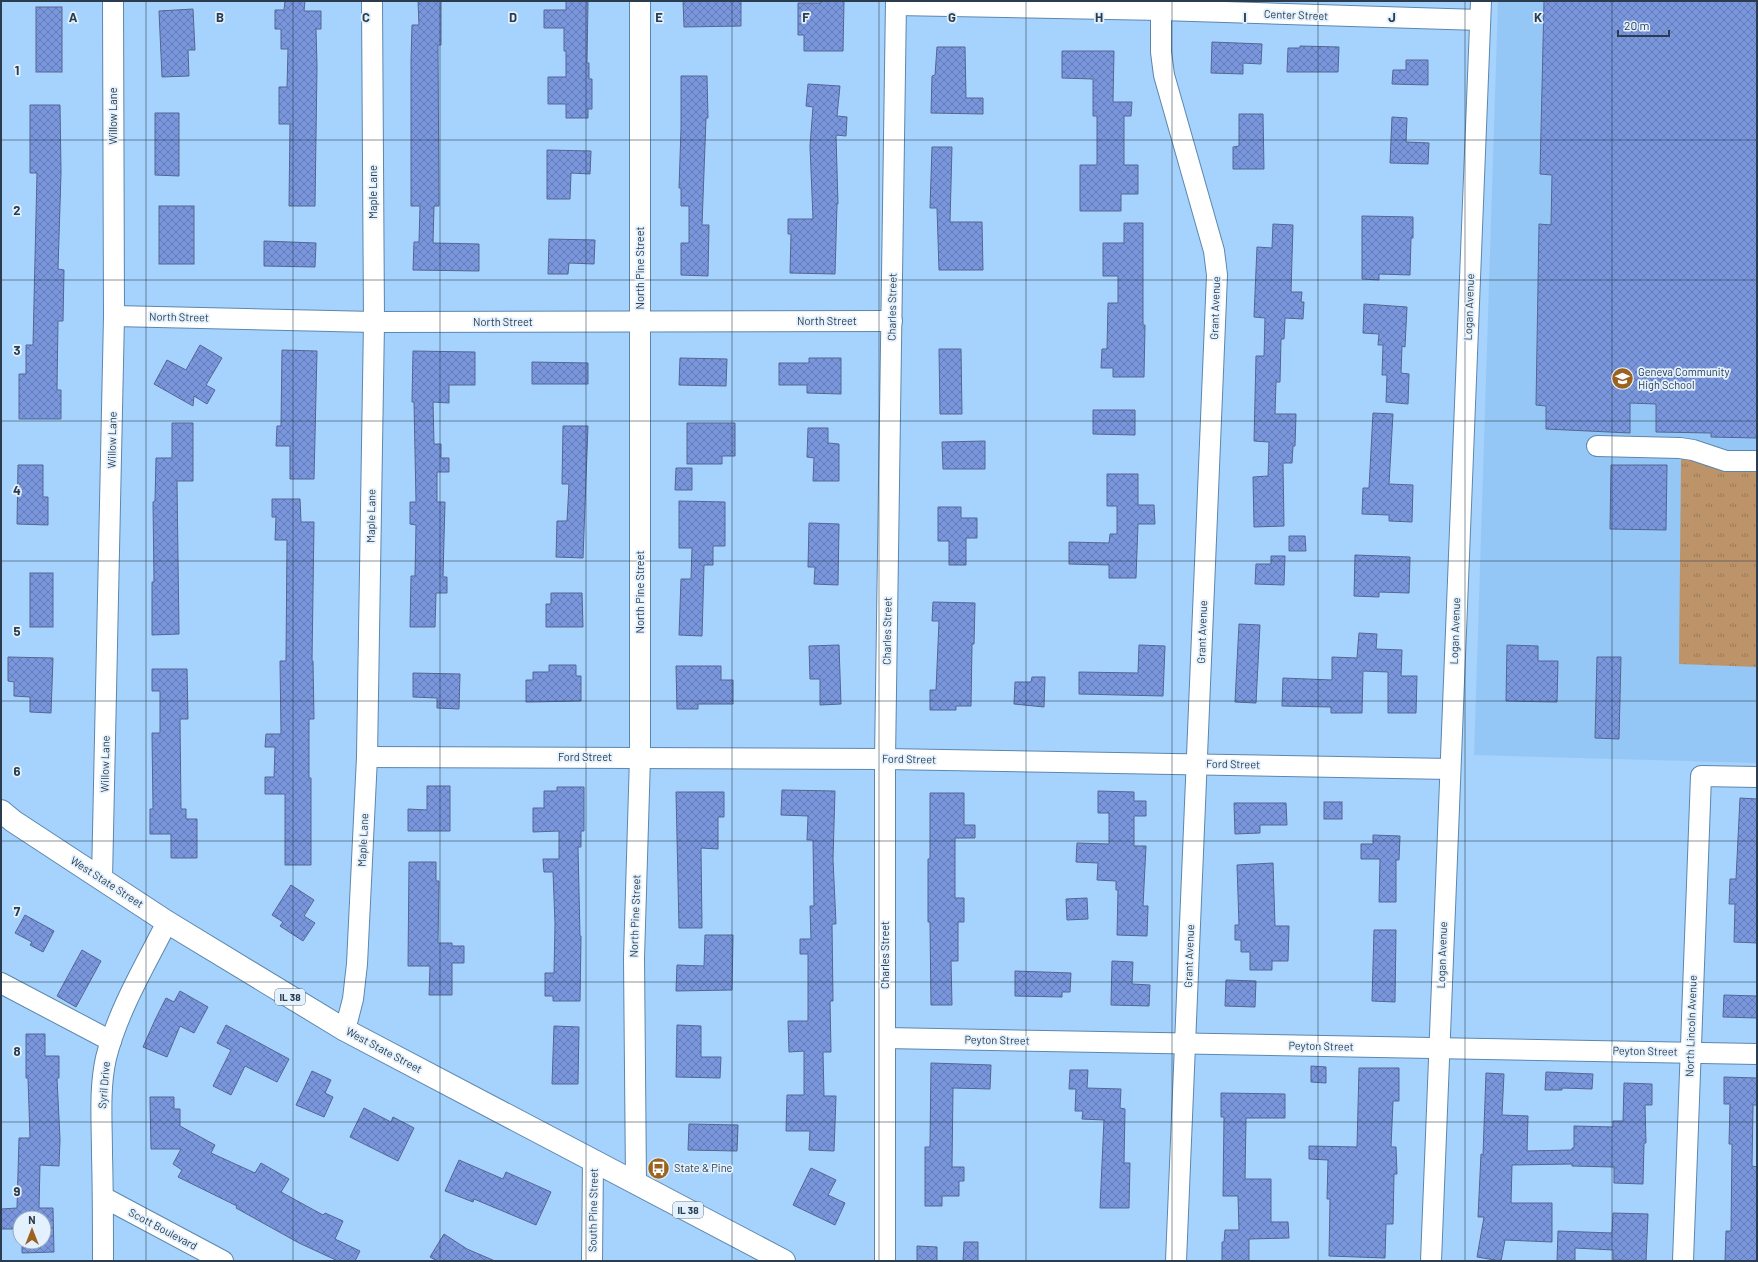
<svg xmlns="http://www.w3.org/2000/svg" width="1758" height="1262" viewBox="0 0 1758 1262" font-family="Barlow,sans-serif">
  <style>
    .built { fill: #95c7f6 }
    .grass { fill: url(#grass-tufts) }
    .building { fill: url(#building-cross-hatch); stroke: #546693 }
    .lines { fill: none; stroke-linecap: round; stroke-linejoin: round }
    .minor-casing { stroke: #5c87ad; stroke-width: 22 }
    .major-casing { stroke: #5c87ad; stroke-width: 24 }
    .minor { stroke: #fff; stroke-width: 20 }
    .major { stroke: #fff; stroke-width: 22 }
    .grid { fill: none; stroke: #2a3c4d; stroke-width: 1; stroke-opacity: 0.55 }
    .labels { text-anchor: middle; stroke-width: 3.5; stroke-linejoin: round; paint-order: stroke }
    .shield { fill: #e3f0fd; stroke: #627282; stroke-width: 1 }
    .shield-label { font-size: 10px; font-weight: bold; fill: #2a3c4d }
    .street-label { font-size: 11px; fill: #2a3c4d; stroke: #e3f0fd }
    .poi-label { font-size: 11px; fill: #2a3c4d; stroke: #e3f0fd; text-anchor: start }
    .grid-label { font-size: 13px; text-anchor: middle; font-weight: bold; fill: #2a3c4d; stroke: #e3f0fd; stroke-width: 3.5; stroke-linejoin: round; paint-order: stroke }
  </style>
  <defs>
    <pattern id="grass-tufts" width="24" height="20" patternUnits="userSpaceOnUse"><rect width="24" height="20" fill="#bd9469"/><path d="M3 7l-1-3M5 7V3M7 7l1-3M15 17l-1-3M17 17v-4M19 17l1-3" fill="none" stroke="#9a7a59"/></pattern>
    <pattern id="building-cross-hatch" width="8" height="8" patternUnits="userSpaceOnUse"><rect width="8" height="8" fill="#7a97de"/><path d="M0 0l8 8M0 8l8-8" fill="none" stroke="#647cb6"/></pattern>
  </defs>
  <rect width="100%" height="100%" fill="#a6d3fd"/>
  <path class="built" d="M1498 1H1757V763L1474 755Z"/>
  <path class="grass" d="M1681 458 1757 472V667L1679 664Z"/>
  <g class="building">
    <path d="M285 1H305L304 11H321V29H316L317 66 315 206H289L290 124H279V87H287L288 49H281V29H275V10H284Z"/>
    <path d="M418 1H441V45H438L439 206H434L433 243 479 244V271L413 270 414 242H419L420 206H411V60L412 25H419Z"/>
    <path d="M566 1H588L587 63H589V79H592V109H588V118H566V104H548V77H566V51H564V28H544V10H566Z"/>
    <path d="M683 1H741V26L684 27Z"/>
    <path d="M821 1H844L843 51H804V35H798V3H821Z"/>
    <path d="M1544 1H1757V438L1711 437V433L1656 432V404L1630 403V433L1546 429V406L1536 405 1539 224 1551 225 1552 175 1540 174Z"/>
    <rect x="36" y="7" width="26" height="65"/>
    <path d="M193 9 195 50H188L189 76 162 77 159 11Z"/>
    <path d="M1212 42 1262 44 1261 64 1243 63V74L1211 73Z"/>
    <path d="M1300 46 1339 47 1338 72H1287L1288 48H1300Z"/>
    <path d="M937 47H965L966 98H983V114L931 113 932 76 935 75Z"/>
    <path d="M1062 51H1114L1113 102H1132L1131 116H1124V165H1138V194H1121V211H1080V165H1097V116H1093V79L1062 78Z"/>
    <path d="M1406 60H1428V85L1392 84 1393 70H1406Z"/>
    <path d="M681 76H707L708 118H706L702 225H709L708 276 681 275V243H689V206H681V188H679L681 129Z"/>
    <path d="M808 84 840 86 837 116 847 117 846 136 836 135 838 204H837L835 274 790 273 791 234H788V219H813L810 146 813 107 806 106Z"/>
    <path d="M30 105H60L61 173 58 269 64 270 63 321H58L57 390H61V419H19V374H26V345H33L37 173H30Z"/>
    <path d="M155 113H179V176L155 175Z"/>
    <path d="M1239 114H1263L1264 169H1233V147L1239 146Z"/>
    <path d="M1392 117 1407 118 1406 142 1429 143 1428 164 1390 163Z"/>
    <path d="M932 147H952L950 222H982L983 270H939L937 208H930Z"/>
    <path d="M547 150 591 151 590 174 571 173 570 199H547Z"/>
    <rect x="159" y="206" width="35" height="58"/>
    <path d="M1362 216 1413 217V238H1411L1410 275 1379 274V280L1362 279Z"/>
    <path d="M1124 223H1143V325H1145L1144 377H1113V368H1101L1102 349H1107L1108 303H1118V276H1103V243H1124Z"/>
    <path d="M1273 224 1293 225 1291 292H1302L1301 302H1304L1303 319 1285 318 1284 339H1281L1280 382H1276L1275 414H1296L1295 446H1293L1292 463H1283L1284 526 1254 527 1253 477 1268 476 1269 442 1254 441 1256 356H1264L1265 318 1254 317 1257 247 1272 248Z"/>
    <path d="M549 239 595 240 594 264 569 263 568 274H548Z"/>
    <path d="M264 241 316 243 315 267 264 266Z"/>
    <path d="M1364 304 1407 307 1405 347 1402 346 1401 373 1409 374 1408 404 1386 402 1387 375H1382L1383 345H1378L1379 334 1363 333Z"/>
    <path d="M200 345 222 358 206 385 215 390 207 404 194 396 193 406 154 384 167 360 186 370Z"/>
    <path d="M939 349H961L962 414H940Z"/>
    <path d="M282 350 317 351 314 479H290V446H276L277 426H281Z"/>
    <path d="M413 351 475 352V385H449V403L433 402 434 444H441V458H449V472H437V502H445L443 577H447V593H436L435 627H410L411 576H415L416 525 410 524V502H416L414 402H412Z"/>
    <path d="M680 358 727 359 726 386 679 385Z"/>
    <path d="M809 358H841V394L807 393V385H779V363H809Z"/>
    <path d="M532 362 588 363V384H532Z"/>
    <path d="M1093 410H1135V435L1093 434Z"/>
    <path d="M1373 413 1393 414 1389 484 1413 485 1412 522 1389 521V515L1362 514 1363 488H1369Z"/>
    <path d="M172 423H193V481H177L179 634 152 635V582H154L153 502 155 501 156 458H172Z"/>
    <path d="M687 423H735V456H722V464H687Z"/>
    <path d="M563 426H588L583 558 556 557 557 521H567L569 484H562Z"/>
    <path d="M808 428H828V443L839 444V481H813L814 458 807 457Z"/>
    <path d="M985 441V469H943L942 442Z"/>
    <path d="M18 465H43V497H48V525L17 524Z"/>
    <path d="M1611 465H1667L1666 530 1610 529Z"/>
    <path d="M676 468H692V490H675Z"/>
    <path d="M1107 474H1138V505H1154L1155 524H1138L1136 578H1109V565L1069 564V542L1109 543 1110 534H1117V506H1107Z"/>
    <path d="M272 499H300L301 522H314L312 661H313L314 719H309V778H311V865H285V794H265V777H274L275 747H265L266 734H281L280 661H286L287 540H275L276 517H272Z"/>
    <path d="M679 501 725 502V546H713V565H704L702 636 679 635 681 579H691L692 548H679Z"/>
    <path d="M938 507H961V518H977V538H966V565H949V541H938Z"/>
    <path d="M809 523 839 524 838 585 814 584 815 567H808Z"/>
    <path d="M1289 536H1305L1306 551H1289Z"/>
    <path d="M1355 555 1410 557 1409 593 1379 592V597L1354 596Z"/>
    <path d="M1271 556H1285L1284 585 1255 584 1256 564H1271Z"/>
    <rect x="30" y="573" width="23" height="54"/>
    <path d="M551 593H582L583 627H546V604H551Z"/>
    <path d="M933 602 975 603 974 644H972L971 706H956V710H930V690H936L939 621H932Z"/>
    <path d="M1239 624 1260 625 1256 703 1235 702Z"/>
    <path d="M1359 633 1377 634 1376 649 1402 650 1401 676H1417L1416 713H1388V672L1363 671 1362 713H1331V707L1282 706 1283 678 1332 680V657L1357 658Z"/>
    <path d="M839 645 841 704 820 705V679H810L809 646Z"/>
    <path d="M1139 645 1165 646 1163 696 1079 694V672L1138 673Z"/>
    <path d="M1507 645 1538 646V661H1558L1557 702 1506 701Z"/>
    <path d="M8 657 53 658 51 713 30 712V697L14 696V682L8 681Z"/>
    <path d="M1597 657H1621L1619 739 1595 738Z"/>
    <path d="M549 665H576V676H581V701L526 702V680H533V672H549Z"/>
    <path d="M676 666H721V680H733V704H698V709H677Z"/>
    <path d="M152 669H187L188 719H180L181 809H186V819H197V858H171V834H150V809H153L152 733H160V691H152Z"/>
    <path d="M413 673 460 674 459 709 437 708V698L413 697Z"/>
    <path d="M1032 677H1045L1044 707 1014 704 1015 682H1031Z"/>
    <path d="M427 786H450V831H408V809L427 810Z"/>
    <path d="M557 787H584V831H581V847H578L580 936H581L580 1001H553V996H545V973H554L555 924 553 872H544L543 859H559V831L533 832V808H544V791H557Z"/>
    <path d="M782 790 835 791 833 859 836 924H832L833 1001H830L831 1052H823L824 1096H836L834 1151 809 1150 810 1131H786L787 1095H804V1051L789 1052 788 1021H808V954H800V939H811L810 906H814L813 840H807L808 816 781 815Z"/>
    <path d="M1098 791 1134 792V801H1146V816H1134V846H1146L1143 906H1148L1147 936 1117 935 1118 890H1116V881L1097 880 1098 863 1076 862 1077 843 1109 844V813H1098Z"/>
    <path d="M676 792H724V817H718V849L701 848 702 928H679Z"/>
    <path d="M930 793H964V825H975V838H955V898H964V922H958V961H951L952 1005H931L930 922H928V859H930Z"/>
    <path d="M1740 798 1757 799V943L1734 942 1735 904H1729L1730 879H1736Z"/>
    <rect x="1324" y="802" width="18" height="17"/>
    <path d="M1234 803H1286L1287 825H1260V833L1235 834Z"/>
    <path d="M1373 835 1400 836 1399 860H1396V902H1379L1380 859H1361V844H1373Z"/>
    <path d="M409 862H436V881H439L438 943H452V946H464V963H452V995H429L430 966H408Z"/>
    <path d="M1273 863 1275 926H1289L1288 961H1272V970H1250V952H1241V940H1235V925H1239L1237 865Z"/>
    <path d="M291 885 314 900 304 916 315 923 303 941 280 926 283 922 272 915Z"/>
    <path d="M1087 898 1088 919 1067 920 1066 899Z"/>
    <path d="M25 915 54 931 43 952 30 945 32 942 15 933Z"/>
    <path d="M1374 930H1396L1395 1002 1372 1001Z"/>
    <path d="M705 935H733L732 990 676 991 677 965 704 966Z"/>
    <path d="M82 950 101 961 76 1007 57 996Z"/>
    <path d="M1112 961 1133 962 1132 984 1150 985 1149 1006 1111 1005Z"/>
    <path d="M1015 971 1071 973 1070 992H1062V997L1015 996Z"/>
    <path d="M1226 980 1256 981 1255 1007 1225 1006Z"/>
    <path d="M180 991 208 1007 194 1033 180 1026 167 1057 143 1047 155 1020 166 998 174 1002Z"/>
    <path d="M1724 995 1757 996V1018L1723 1017Z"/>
    <path d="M226 1025 289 1059 277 1082 245 1066 231 1095 213 1086 231 1050 217 1043Z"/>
    <path d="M677 1025 701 1026V1057H721L720 1078 676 1077Z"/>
    <path d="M554 1026 579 1027 578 1084H552Z"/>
    <path d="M26 1034H45V1056H59V1078H57L60 1139 59 1166 40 1165 39 1208H53L54 1252 22 1253V1242H44V1218H20V1229H1V1209L17 1208 19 1138H30L28 1078H26Z"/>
    <path d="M931 1063 991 1065 990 1089 953 1088 952 1167H964V1181H959V1196H942V1206H925V1147H930Z"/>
    <path d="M1311 1066 1326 1067V1083L1311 1082Z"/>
    <path d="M1359 1068H1399V1101H1393L1391 1147H1396L1397 1174H1394L1393 1224H1386L1385 1258 1329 1256 1330 1199H1327L1328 1160 1309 1159V1146L1357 1147Z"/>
    <path d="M1070 1070H1088L1087 1088 1121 1089 1120 1108 1125 1109 1124 1163H1130L1129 1208H1100L1104 1120 1082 1119 1083 1111H1075L1076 1089H1069Z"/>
    <path d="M312 1071 331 1080 325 1093 333 1097 324 1117 296 1105Z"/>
    <path d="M1546 1072 1593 1074 1592 1089 1562 1088V1090H1545Z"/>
    <path d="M1486 1073 1504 1074 1502 1115 1528 1116 1527 1151 1572 1150V1148H1574V1126L1613 1127V1121H1623L1624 1083 1652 1084V1105H1645L1646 1143H1644L1643 1184 1614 1183V1167L1572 1166V1164L1512 1165 1511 1203H1552V1242L1505 1240 1501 1261 1477 1257 1484 1217H1478L1481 1154 1483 1155Z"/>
    <path d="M1724 1077 1757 1078V1105H1753L1752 1166 1757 1167V1261H1725L1726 1231H1731L1732 1144H1729L1730 1104H1724Z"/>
    <path d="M1221 1093 1285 1094V1118H1246L1245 1179H1271V1222H1288L1289 1238 1249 1239V1261H1222V1242H1224L1225 1230H1239L1238 1196H1223L1224 1117H1221Z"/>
    <path d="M150 1097H174V1109H180V1126L215 1145 211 1153 255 1173 261 1163 289 1179 281 1192 323 1215 325 1213 343 1221 335 1239 360 1251 355 1261H338L299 1243 236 1208 237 1206 178 1177 182 1170 173 1164 181 1149H151Z"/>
    <path d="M364 1108 391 1122 393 1117 414 1128 398 1161 350 1137Z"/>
    <path d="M689 1124 738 1125 737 1151 688 1150Z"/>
    <path d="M459 1160 503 1179 506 1172 551 1192 536 1225 474 1199 473 1202 445 1191Z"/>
    <path d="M811 1168 836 1180 828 1195 845 1203 835 1225 793 1205Z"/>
    <path d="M1613 1213 1648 1214 1646 1261 1613 1260V1250L1575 1248V1261H1557L1558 1231 1612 1233Z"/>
    <path d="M444 1234 467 1249 495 1261H437L430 1257Z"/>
    <path d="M964 1242H978V1261H963Z"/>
    <path d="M917 1246 937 1247V1261H917Z"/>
  </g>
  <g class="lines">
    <defs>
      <g id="minor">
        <path d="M896 5 1161 10 1480 20"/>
        <path d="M1161 10V52L1164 75 1214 251 1217 275 1176 1261"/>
        <path d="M114 316 374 322 892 321"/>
        <path d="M1597 446 1680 448 1693 450 1726 461H1757"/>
        <path d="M367 757 885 759 1450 769"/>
        <path d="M102 879 114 316 113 1"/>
        <path d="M1 983 111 1041"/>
        <path d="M345 1030 353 999 357 964 367 757 374 322 372 1"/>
        <path d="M885 1038 1757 1054"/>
        <path d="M636 1182 634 958 640 757V1"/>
        <path d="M103 1197 223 1261"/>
        <path d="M103 1261C103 1226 103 1190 102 1155 102 1123 99 1089 106 1058 118 1010 145 966 167 922"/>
        <path d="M592 1261 593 1160"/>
        <path d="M885 1261V759L896 1"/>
        <path d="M1431 1261 1481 1"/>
        <path d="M1683 1261 1701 776 1757 777"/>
      </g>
      <path id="major" d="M1 811 13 821 167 922 345 1030 784 1261"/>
    </defs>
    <use href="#minor" class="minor-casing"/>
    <use href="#major" class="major-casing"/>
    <use href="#minor" class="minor"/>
    <use href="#major" class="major"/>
  </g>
  <path class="grid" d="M146 1V1261M293 1V1261M440 1V1261M586 1V1261M732 1V1261M879 1V1261M1026 1V1261M1172 1V1261M1318 1V1261M1465 1V1261M1612 1V1261M1 140H1757M1 280H1757M1 421H1757M1 561H1757M1 701H1757M1 841H1757M1 982H1757M1 1122H1757"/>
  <defs>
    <symbol id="school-disc" viewBox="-11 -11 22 22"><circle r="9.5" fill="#9b631f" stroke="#e3f0fd"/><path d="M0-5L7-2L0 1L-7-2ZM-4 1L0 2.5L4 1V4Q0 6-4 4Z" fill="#fff"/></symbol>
    <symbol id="bus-disc" viewBox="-11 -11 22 22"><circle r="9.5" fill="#9b631f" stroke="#e3f0fd"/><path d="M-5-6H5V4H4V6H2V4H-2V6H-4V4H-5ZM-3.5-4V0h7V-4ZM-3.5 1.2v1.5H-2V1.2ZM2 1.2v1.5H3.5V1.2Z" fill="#fff"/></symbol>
  </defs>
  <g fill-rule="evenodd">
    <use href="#school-disc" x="1610" y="366" width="25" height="25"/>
    <use href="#bus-disc" x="646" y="1156" width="25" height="25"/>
  </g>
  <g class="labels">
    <g class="shield">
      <rect x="275" y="989" width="30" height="16" rx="3"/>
      <rect x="673" y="1202" width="30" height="16" rx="3"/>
    </g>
    <g class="shield-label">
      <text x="290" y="1001">IL 38</text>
      <text x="688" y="1214">IL 38</text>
    </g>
    <g class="street-label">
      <text transform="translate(1296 15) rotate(2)" y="4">Center Street</text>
      <text transform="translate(113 116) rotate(-90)" y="4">Willow Lane</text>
      <text transform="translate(373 192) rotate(-90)" y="4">Maple Lane</text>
      <text transform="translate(640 268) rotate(-90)" y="4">North Pine Street</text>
      <text transform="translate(892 307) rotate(-89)" y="4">Charles Street</text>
      <text transform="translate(1469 307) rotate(-88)" y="4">Logan Avenue</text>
      <text transform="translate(1215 308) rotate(-88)" y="4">Grant Avenue</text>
      <text transform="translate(179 317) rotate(1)" y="4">North Street</text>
      <text x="827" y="325">North Street</text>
      <text x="503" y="326">North Street</text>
      <text transform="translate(112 440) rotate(-89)" y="4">Willow Lane</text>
      <text transform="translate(371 516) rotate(-89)" y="4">Maple Lane</text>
      <text transform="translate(640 592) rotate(-90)" y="4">North Pine Street</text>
      <text transform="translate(887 631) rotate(-89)" y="4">Charles Street</text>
      <text transform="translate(1455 631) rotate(-88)" y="4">Logan Avenue</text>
      <text transform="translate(1202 632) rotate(-88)" y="4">Grant Avenue</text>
      <text x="585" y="761">Ford Street</text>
      <text transform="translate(909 759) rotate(1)" y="4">Ford Street</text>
      <text transform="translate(105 764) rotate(-89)" y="4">Willow Lane</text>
      <text transform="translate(1233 764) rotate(1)" y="4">Ford Street</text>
      <text transform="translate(363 840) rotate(-87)" y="4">Maple Lane</text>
      <text transform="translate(107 882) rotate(33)" y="4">West State Street</text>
      <text transform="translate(635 916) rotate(-88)" y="4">North Pine Street</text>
      <text transform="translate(885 955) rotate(-90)" y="4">Charles Street</text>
      <text transform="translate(1442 955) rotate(-88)" y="4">Logan Avenue</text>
      <text transform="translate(1189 956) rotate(-88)" y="4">Grant Avenue</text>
      <text transform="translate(1691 1026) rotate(-88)" y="4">North Lincoln Avenue</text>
      <text transform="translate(997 1040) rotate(1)" y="4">Peyton Street</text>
      <text transform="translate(1321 1046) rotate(1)" y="4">Peyton Street</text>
      <text transform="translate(384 1050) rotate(28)" y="4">West State Street</text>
      <text transform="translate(1645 1051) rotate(1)" y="4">Peyton Street</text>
      <text transform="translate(104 1085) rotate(-85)" y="4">Syril Drive</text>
      <text transform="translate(593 1210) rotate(-89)" y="4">South Pine Street</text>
      <text transform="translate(163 1229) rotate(28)" y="4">Scott Boulevard</text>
    </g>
    <g class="poi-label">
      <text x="1638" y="376">Geneva Community<tspan x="1638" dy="13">High School</tspan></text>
      <text x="674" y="1172">State &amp; Pine</text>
    </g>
  </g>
  <g class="grid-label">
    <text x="73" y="22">A</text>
    <text x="220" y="22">B</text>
    <text x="366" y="22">C</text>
    <text x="513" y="22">D</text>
    <text x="659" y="22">E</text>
    <text x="806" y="22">F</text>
    <text x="952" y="22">G</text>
    <text x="1099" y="22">H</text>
    <text x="1245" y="22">I</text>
    <text x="1392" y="22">J</text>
    <text x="1538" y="22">K</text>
    <text x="17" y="75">1</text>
    <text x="17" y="215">2</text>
    <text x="17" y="355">3</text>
    <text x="17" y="495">4</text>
    <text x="17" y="636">5</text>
    <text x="17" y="776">6</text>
    <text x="17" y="916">7</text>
    <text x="17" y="1056">8</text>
    <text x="17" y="1196">9</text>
  </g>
  <rect width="1758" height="1262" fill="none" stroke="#2a3c4d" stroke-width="4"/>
  <g transform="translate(32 1230)"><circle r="19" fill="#e3f0fd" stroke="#99a8b7"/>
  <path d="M0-3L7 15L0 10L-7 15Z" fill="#9b631f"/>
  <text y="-6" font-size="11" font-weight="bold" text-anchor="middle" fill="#2a3c4d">N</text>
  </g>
  <path d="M1618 30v6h51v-6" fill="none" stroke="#2a3c4d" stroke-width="2"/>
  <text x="1624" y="30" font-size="12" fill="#2a3c4d" stroke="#e3f0fd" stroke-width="3" paint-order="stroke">20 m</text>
</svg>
